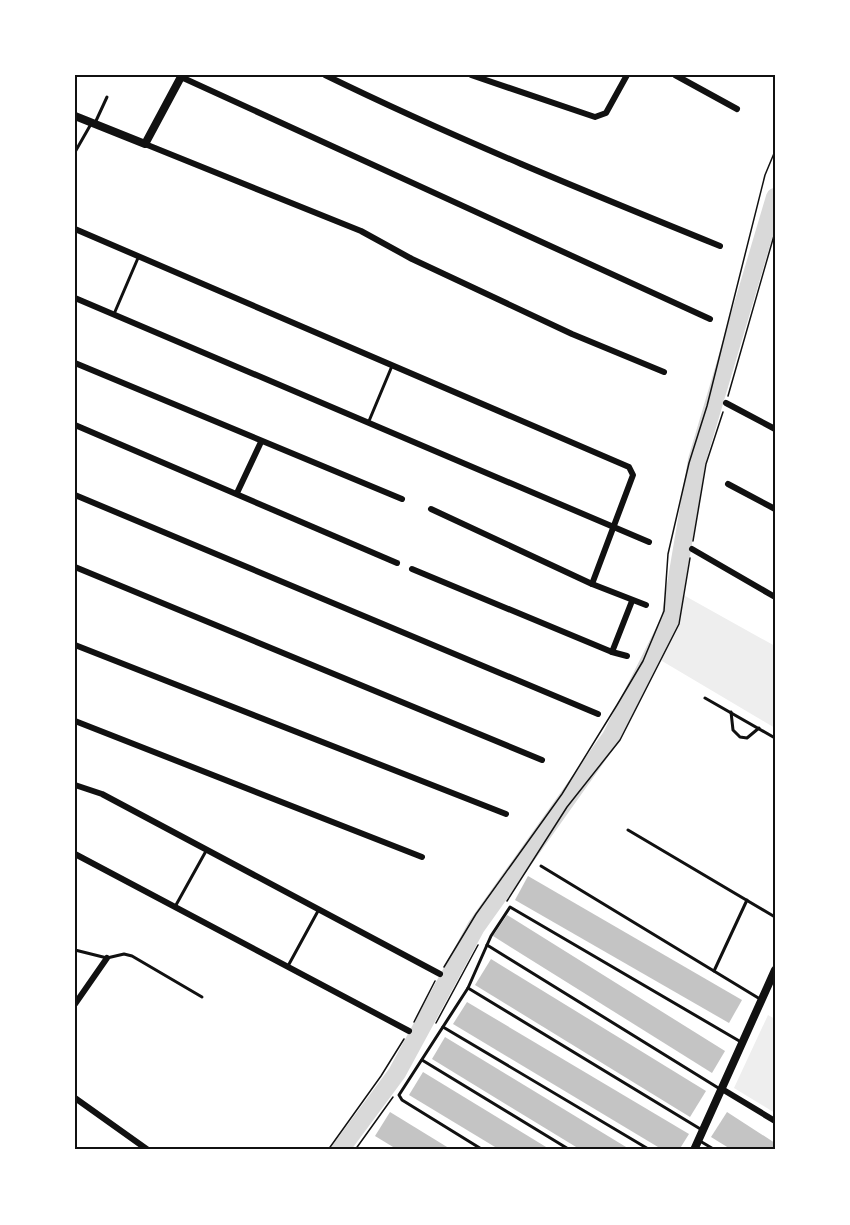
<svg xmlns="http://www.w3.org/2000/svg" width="850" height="1225" viewBox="0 0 850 1225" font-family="'Source Serif 4',serif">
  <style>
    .green { fill: #eee }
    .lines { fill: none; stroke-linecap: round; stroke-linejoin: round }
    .river { stroke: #d9d9d9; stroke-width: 18 }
    .building { fill: #c4c4c4 }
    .path { stroke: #111; stroke-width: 1.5 }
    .service { stroke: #111; stroke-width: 3 }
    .minor { stroke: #111; stroke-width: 6 }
    .tertiary { stroke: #111; stroke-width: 8 }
    .neatline { fill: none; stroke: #111; stroke-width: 2 }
  </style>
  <rect width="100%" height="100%" fill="#fff"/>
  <g class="green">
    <path d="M678 592 775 646V728L662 661 660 648 674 620Z"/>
    <path d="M768 1015 775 1019V1113L734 1088Z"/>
  </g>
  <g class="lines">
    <path class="river" d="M340 1150 397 1073 476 927 611 737 670 620 697 460 775 197"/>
  </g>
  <g class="building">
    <path d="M528 876 742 1000 729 1023 515 900Z"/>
    <path d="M507 915 725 1051 712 1073 493 936Z"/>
    <path d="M491 959 706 1091 690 1117 475 985Z"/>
    <path d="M467 1002 689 1134 679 1150H663L453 1024Z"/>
    <path d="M445 1037 631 1150H581L432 1059Z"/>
    <path d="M423 1072 551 1150H500L409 1095Z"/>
    <path d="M390 1112 452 1150H398L375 1136Z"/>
    <path d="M727 1112 775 1143V1150H732L711 1137Z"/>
  </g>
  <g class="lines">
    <g class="path">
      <path d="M728 396 775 232"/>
      <path d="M693 541 706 464 723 412"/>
      <path d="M507 901 567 807 620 740 679 624 690 558"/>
      <path d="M444 967 476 914 562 794 617 705 643 661 664 611 668 554 689 463 707 406 765 175 775 151"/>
      <path d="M414 1022 435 981"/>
      <path d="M436 1023 478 945"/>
      <path d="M328 1150 381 1076 404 1039"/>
      <path d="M355 1150 393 1097"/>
    </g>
    <g class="service">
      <path d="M95 123 107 97"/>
      <path d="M75 152 91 124"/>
      <path d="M114 314 138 258"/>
      <path d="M369 421 392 366"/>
      <path d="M705 698 775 738"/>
      <path d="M731 712 733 730 740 737 747 738 759 728"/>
      <path d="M628 830 775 917"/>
      <path d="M541 866 760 999"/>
      <path d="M176 905 206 851"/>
      <path d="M487 945 720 1089"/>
      <path d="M75 950 107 958 124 954 132 956 202 997"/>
      <path d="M288 966 318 911"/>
      <path d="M714 971 747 900"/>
      <path d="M468 988 702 1130"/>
      <path d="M443 1027 650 1150"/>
      <path d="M422 1060 570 1150"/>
      <path d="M700 1141 715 1150"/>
      <path d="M483 1150 402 1100 399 1095 468 988 491 936 510 907 741 1042"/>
    </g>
    <g class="minor">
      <path d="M325 75C454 138 587 192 720 246"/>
      <path d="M471 75 595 117 606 113 627 75"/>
      <path d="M675 75 737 109"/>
      <path d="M181 77 710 319"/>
      <path d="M145 144 361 231 412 259 572 334 664 372"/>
      <path d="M75 229 629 467 633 475 592 584"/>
      <path d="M75 298 649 542"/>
      <path d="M75 363 402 499"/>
      <path d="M726 403 775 429"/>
      <path d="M75 425 397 563"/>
      <path d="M728 484 775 509"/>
      <path d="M237 493 261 442"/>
      <path d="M75 495 598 714"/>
      <path d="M431 509 592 584 646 605"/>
      <path d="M692 549 775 597"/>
      <path d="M75 567 542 760"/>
      <path d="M412 569 612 652 627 656"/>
      <path d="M75 645 506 814"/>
      <path d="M612 652 632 601"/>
      <path d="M75 721 422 857"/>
      <path d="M75 785 102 794 440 974"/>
      <path d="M75 854 409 1031"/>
      <path d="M75 1004 107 958"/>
      <path d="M722 1089 775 1121"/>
      <path d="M75 1098 148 1150"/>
    </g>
    <g class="tertiary">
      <path d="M75 116 145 144 182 75"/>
      <path d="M694 1150 775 970"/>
    </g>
  </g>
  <rect width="850" height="1225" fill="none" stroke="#ffffff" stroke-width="153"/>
  <rect x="76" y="76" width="698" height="1072" class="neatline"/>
</svg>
